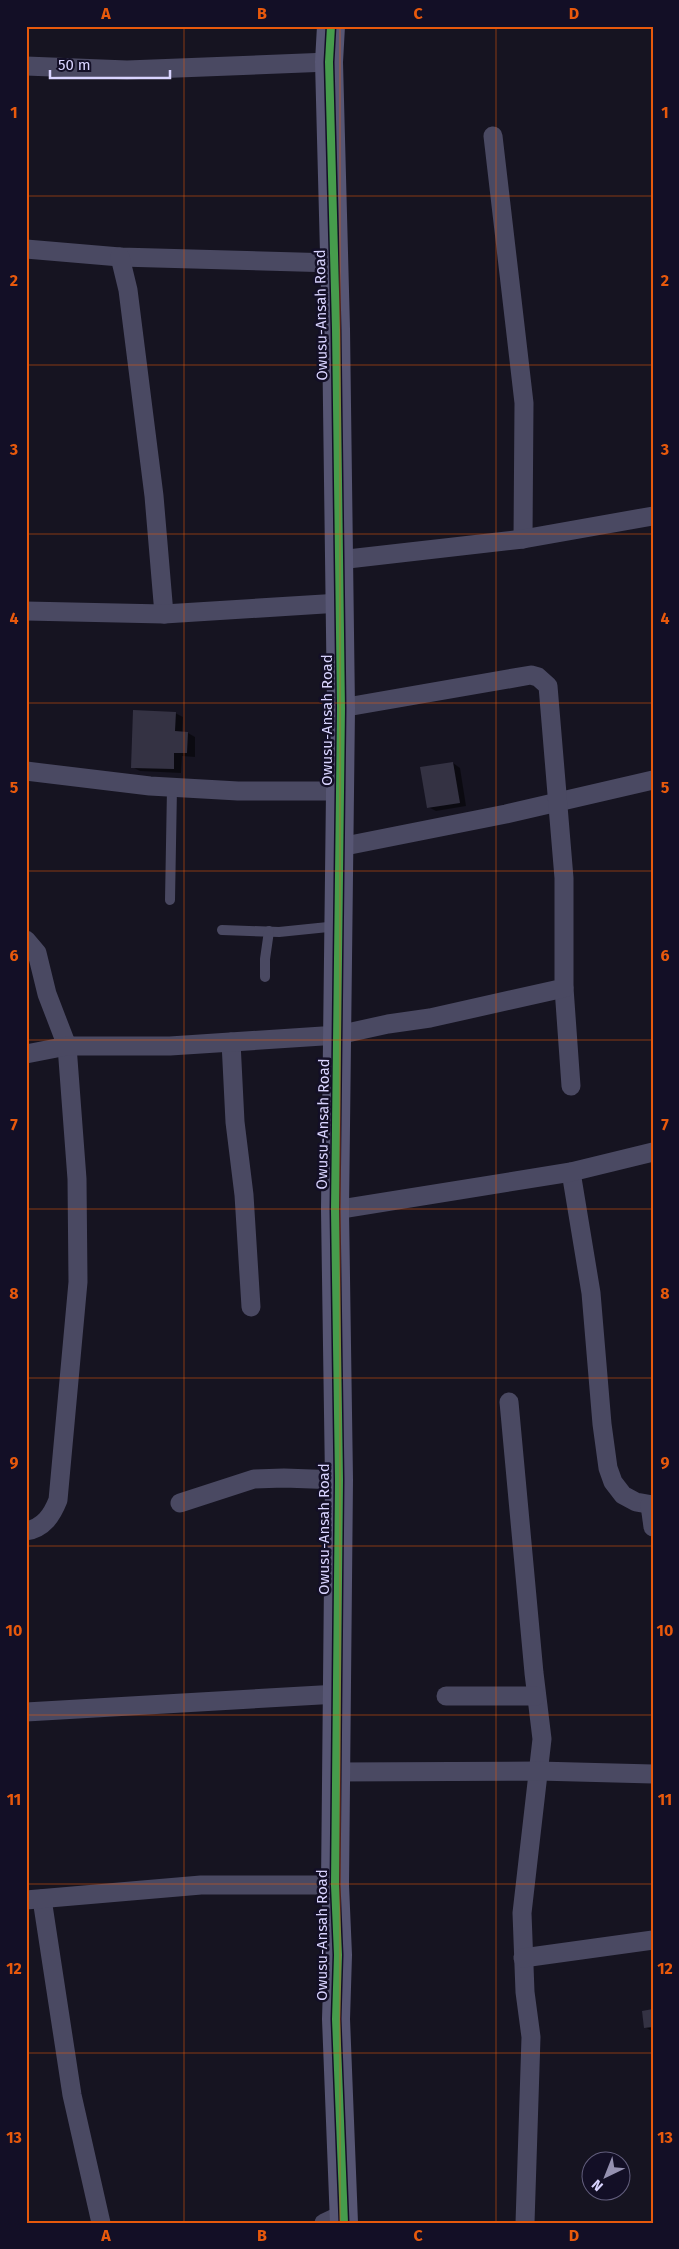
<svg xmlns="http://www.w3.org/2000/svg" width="679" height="2249" viewBox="0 0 679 2249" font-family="'Fira Sans',sans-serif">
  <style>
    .shadow { fill: #0007 }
    .building { fill: #343243 }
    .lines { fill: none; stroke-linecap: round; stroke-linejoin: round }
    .lane { stroke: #4a4962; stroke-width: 10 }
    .street { stroke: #4a4962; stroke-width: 19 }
    .secondary { stroke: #575674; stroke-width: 28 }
    .cycleway-casing { stroke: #130f26; stroke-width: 11 }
    .cycleway { stroke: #469c4c; stroke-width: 8 }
    .grid { fill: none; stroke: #e8590c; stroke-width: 1; stroke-opacity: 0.55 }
    .labels { text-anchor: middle; stroke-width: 5; stroke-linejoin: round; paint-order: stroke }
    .street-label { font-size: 15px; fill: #d9d4ff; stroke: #130f26 }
    .neatline { fill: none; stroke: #e8590c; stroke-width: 2 }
    .grid-label { font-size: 16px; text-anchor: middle; font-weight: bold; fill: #e8590c }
  </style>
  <rect width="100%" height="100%" fill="#161421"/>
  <g class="shadow">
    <path d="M175 713 183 717 182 733H188L195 737V757L182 756 181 773 140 771 132 767Z"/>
    <path d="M453 763 460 768 466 806 436 811 428 807Z"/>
    <path d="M653 2011V2030H650L645 2027Z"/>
  </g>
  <g class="building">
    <path d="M133 710 176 712 175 731 188 732 187 753H174V769L131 768Z"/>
    <path d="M453 762 460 803 427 808 420 767Z"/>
    <path d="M653 2009V2027L644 2028 642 2011Z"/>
  </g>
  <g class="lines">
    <g class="lane">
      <path d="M170 900 172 788"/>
      <path d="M222 930 279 932 338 926"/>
      <path d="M265 977V959L269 931"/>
    </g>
    <g class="street">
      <path d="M26 66 127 70 329 62"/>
      <path d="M493 136 524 403 523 539"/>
      <path d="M26 249 120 257 334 263"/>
      <path d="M120 257 128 290 154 496 164 614"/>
      <path d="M339 560 523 539 653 516"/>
      <path d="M26 611 164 614 340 603"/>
      <path d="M26 771 150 786 238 791H341"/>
      <path d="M340 847 506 814 653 780"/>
      <path d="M26 940 37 953 47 994 67 1046 77 1179 78 1282 58 1500C52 1515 44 1528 26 1531"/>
      <path d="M564 988 571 1086"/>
      <path d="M231 1042 235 1122 244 1195 251 1307"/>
      <path d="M26 1054 67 1046H170L338 1035 388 1024 430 1018 564 988V878L548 686 538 677 531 675 341 708"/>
      <path d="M571 1172 591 1293 602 1424 608 1468 613 1482 623 1495 636 1502 653 1505"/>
      <path d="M335 1210 571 1172 653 1152"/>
      <path d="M509 1402 534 1673 542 1739 522 1913 525 1992 531 2037 525 2223"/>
      <path d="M180 1503 254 1479 284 1478 339 1480"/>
      <path d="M650 1505 653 1527"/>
      <path d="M446 1696H536"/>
      <path d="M26 1712 338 1694"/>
      <path d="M336 1772 538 1771 653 1774"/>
      <path d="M42 1899 72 2095 101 2223"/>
      <path d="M26 1900 201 1885H335"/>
      <path d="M523 1958 653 1940"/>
      <path d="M324 2223 343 2214"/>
    </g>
    <path class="secondary" d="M331 26 329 62 336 329 341 708 335 1210 339 1480 335 1885 338 1955 336 2019 344 2223"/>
    <defs>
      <path id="cycleway" d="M331 26 329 62 336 329 341 708 335 1210 339 1480 335 1885 338 1955 336 2019 344 2223"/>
    </defs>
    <use href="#cycleway" class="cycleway-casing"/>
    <use href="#cycleway" class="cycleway"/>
  </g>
  <path class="grid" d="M184 26V2223M340 26V2223M496 26V2223M26 196H653M26 365H653M26 534H653M26 703H653M26 871H653M26 1040H653M26 1209H653M26 1378H653M26 1546H653M26 1715H653M26 1884H653M26 2053H653"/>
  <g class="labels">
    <g class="street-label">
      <text transform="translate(321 315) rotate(-91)" y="5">Owusu-Ansah Road</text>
      <text transform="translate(327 720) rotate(-90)" y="5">Owusu-Ansah Road</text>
      <text transform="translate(323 1124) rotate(-89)" y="5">Owusu-Ansah Road</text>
      <text transform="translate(324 1529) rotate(-90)" y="5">Owusu-Ansah Road</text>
      <text transform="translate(322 1935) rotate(-90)" y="5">Owusu-Ansah Road</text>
    </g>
  </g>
  <rect width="679" height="2249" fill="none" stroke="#130f26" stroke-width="55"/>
  <g transform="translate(606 2176) rotate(223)"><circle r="24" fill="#130f26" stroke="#625e7d"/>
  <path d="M0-4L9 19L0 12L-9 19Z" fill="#9591b1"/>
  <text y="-8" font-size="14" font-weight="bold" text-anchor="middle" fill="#d9d4ff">N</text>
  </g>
  <path d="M50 70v8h120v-8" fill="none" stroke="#d9d4ff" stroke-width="2.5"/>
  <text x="58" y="70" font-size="15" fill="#d9d4ff" stroke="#130f26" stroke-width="4" paint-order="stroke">50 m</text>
  <rect x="28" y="28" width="624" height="2194" class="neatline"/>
  <g class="grid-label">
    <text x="106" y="19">A</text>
    <text x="262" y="19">B</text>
    <text x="418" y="19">C</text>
    <text x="574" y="19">D</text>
    <text x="14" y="118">1</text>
    <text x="665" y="118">1</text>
    <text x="14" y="286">2</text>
    <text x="665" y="286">2</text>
    <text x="14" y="455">3</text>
    <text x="665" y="455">3</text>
    <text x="14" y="624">4</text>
    <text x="665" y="624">4</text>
    <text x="14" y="793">5</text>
    <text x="665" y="793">5</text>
    <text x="14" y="961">6</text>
    <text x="665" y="961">6</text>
    <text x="14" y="1130">7</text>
    <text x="665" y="1130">7</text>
    <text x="14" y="1299">8</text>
    <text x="665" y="1299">8</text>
    <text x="14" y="1468">9</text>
    <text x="665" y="1468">9</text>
    <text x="14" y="1636">10</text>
    <text x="665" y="1636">10</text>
    <text x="14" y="1805">11</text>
    <text x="665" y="1805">11</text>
    <text x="14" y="1974">12</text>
    <text x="665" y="1974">12</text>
    <text x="14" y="2143">13</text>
    <text x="665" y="2143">13</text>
    <text x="106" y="2241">A</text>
    <text x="262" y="2241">B</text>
    <text x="418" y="2241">C</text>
    <text x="574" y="2241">D</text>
  </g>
</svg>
